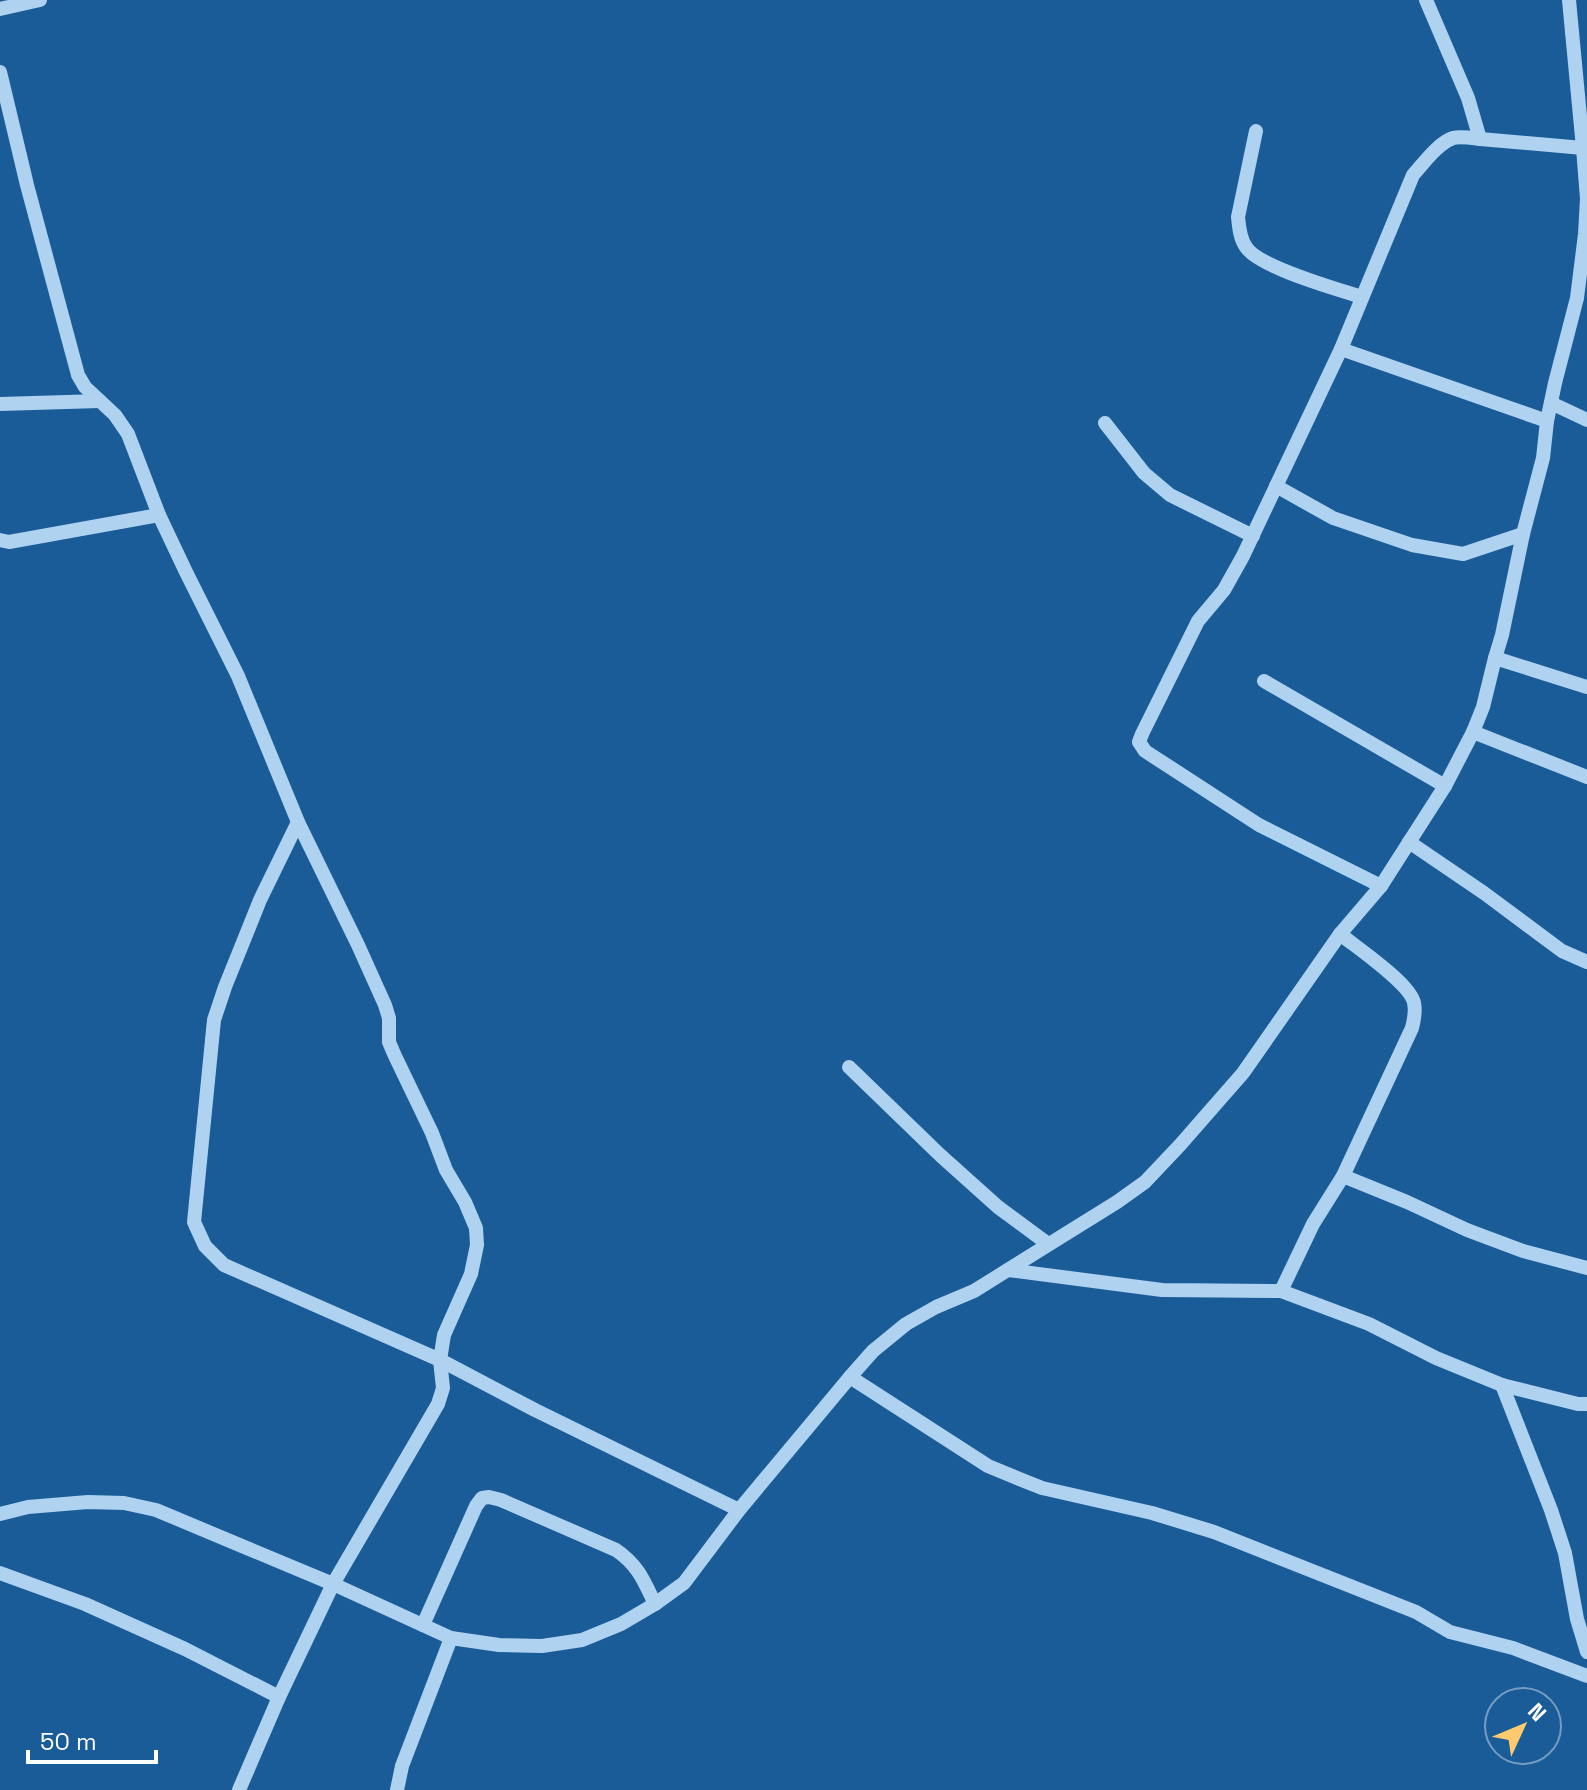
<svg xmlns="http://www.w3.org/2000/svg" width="1587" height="1790" viewBox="0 0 1587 1790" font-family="'Space Grotesk',sans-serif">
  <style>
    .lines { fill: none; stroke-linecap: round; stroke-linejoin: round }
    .minor { stroke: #afd2f0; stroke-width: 14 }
  </style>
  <rect width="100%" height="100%" fill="#1a5c98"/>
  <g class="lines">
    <g class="minor">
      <path d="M1426 0 1468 98 1480 139 1583 148"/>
      <path d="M0 9 40 0"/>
      <path d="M0 72 27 185 78 375 85 387 115 415 128 434 159 515 186 572 238 676 298 822 358 945 385 1005 389 1018V1042L395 1056 432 1133 446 1170 465 1202 476 1228 477 1245 471 1274 444 1335 440 1360 443 1388 438 1404 333 1584 279 1697 239 1790"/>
      <path d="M1256 131 1238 217C1239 227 1240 239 1246 247 1258 267 1337 289 1362 297"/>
      <path d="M1341 349 1547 421"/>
      <path d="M1551 403 1587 420"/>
      <path d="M0 404 100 401"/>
      <path d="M1105 423 1144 473 1170 495 1253 536"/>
      <path d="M1276 486 1333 518 1412 545 1463 554 1523 534"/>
      <path d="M0 540 9 542 159 515"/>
      <path d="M1495 658 1587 687"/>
      <path d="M1264 681 1445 786"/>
      <path d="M1473 732 1587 777"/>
      <path d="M298 822 260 900 225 987 214 1020 194 1222 205 1246 224 1265 440 1360 535 1410 739 1510"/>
      <path d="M1409 842 1484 893 1562 951 1587 962"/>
      <path d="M1381 886 1259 825 1145 751 1139 742 1142 734 1198 621 1224 590 1243 556 1341 349 1413 175C1423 164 1438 143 1453 138 1460 136 1472 138 1480 139"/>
      <path d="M849 1067 940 1155 998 1207 1048 1244"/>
      <path d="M1343 1176 1407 1202 1467 1230 1523 1251 1587 1268"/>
      <path d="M1008 1270 1162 1290 1281 1291 1369 1324 1436 1358 1502 1385 1578 1404H1587"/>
      <path d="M1281 1291 1313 1224 1343 1176 1412 1028C1414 1020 1416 1011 1414 1003 1411 984 1356 947 1340 934"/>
      <path d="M850 1377 988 1466 1017 1478 1042 1488 1152 1513 1214 1532 1416 1612 1450 1632 1513 1648 1587 1676"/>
      <path d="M1502 1385 1551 1510 1565 1553 1577 1619 1587 1652"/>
      <path d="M0 1514 28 1507 88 1502 124 1503 156 1510 333 1584 451 1638 499 1645 542 1646 582 1640 621 1624 655 1604 684 1583 739 1510 850 1377 873 1351 906 1324 936 1307 974 1291 1117 1202 1145 1182 1180 1145 1243 1073 1340 934 1381 886 1445 786 1473 732 1483 707 1495 658 1502 635 1523 534 1543 458 1547 421 1555 383 1577 298 1585 234 1587 199 1583 148 1569 0"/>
      <path d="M0 1573 85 1604 185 1649 279 1697"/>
      <path d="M423 1625 476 1506 482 1498 489 1497 501 1500 616 1550C638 1565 644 1581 655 1604"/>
      <path d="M397 1790 402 1766 451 1638"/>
    </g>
  </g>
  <g transform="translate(1523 1726) rotate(46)"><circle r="38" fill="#1a5c98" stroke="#769dc1" stroke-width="2"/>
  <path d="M0-6L14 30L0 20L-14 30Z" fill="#ffc96f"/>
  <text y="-12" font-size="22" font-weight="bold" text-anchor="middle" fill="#ffffff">N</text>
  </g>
  <path d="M28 1750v12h128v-12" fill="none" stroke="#ffffff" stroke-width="4"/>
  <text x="40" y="1750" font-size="24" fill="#ffffff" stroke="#1a5c98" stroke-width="6" paint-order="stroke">50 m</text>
</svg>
